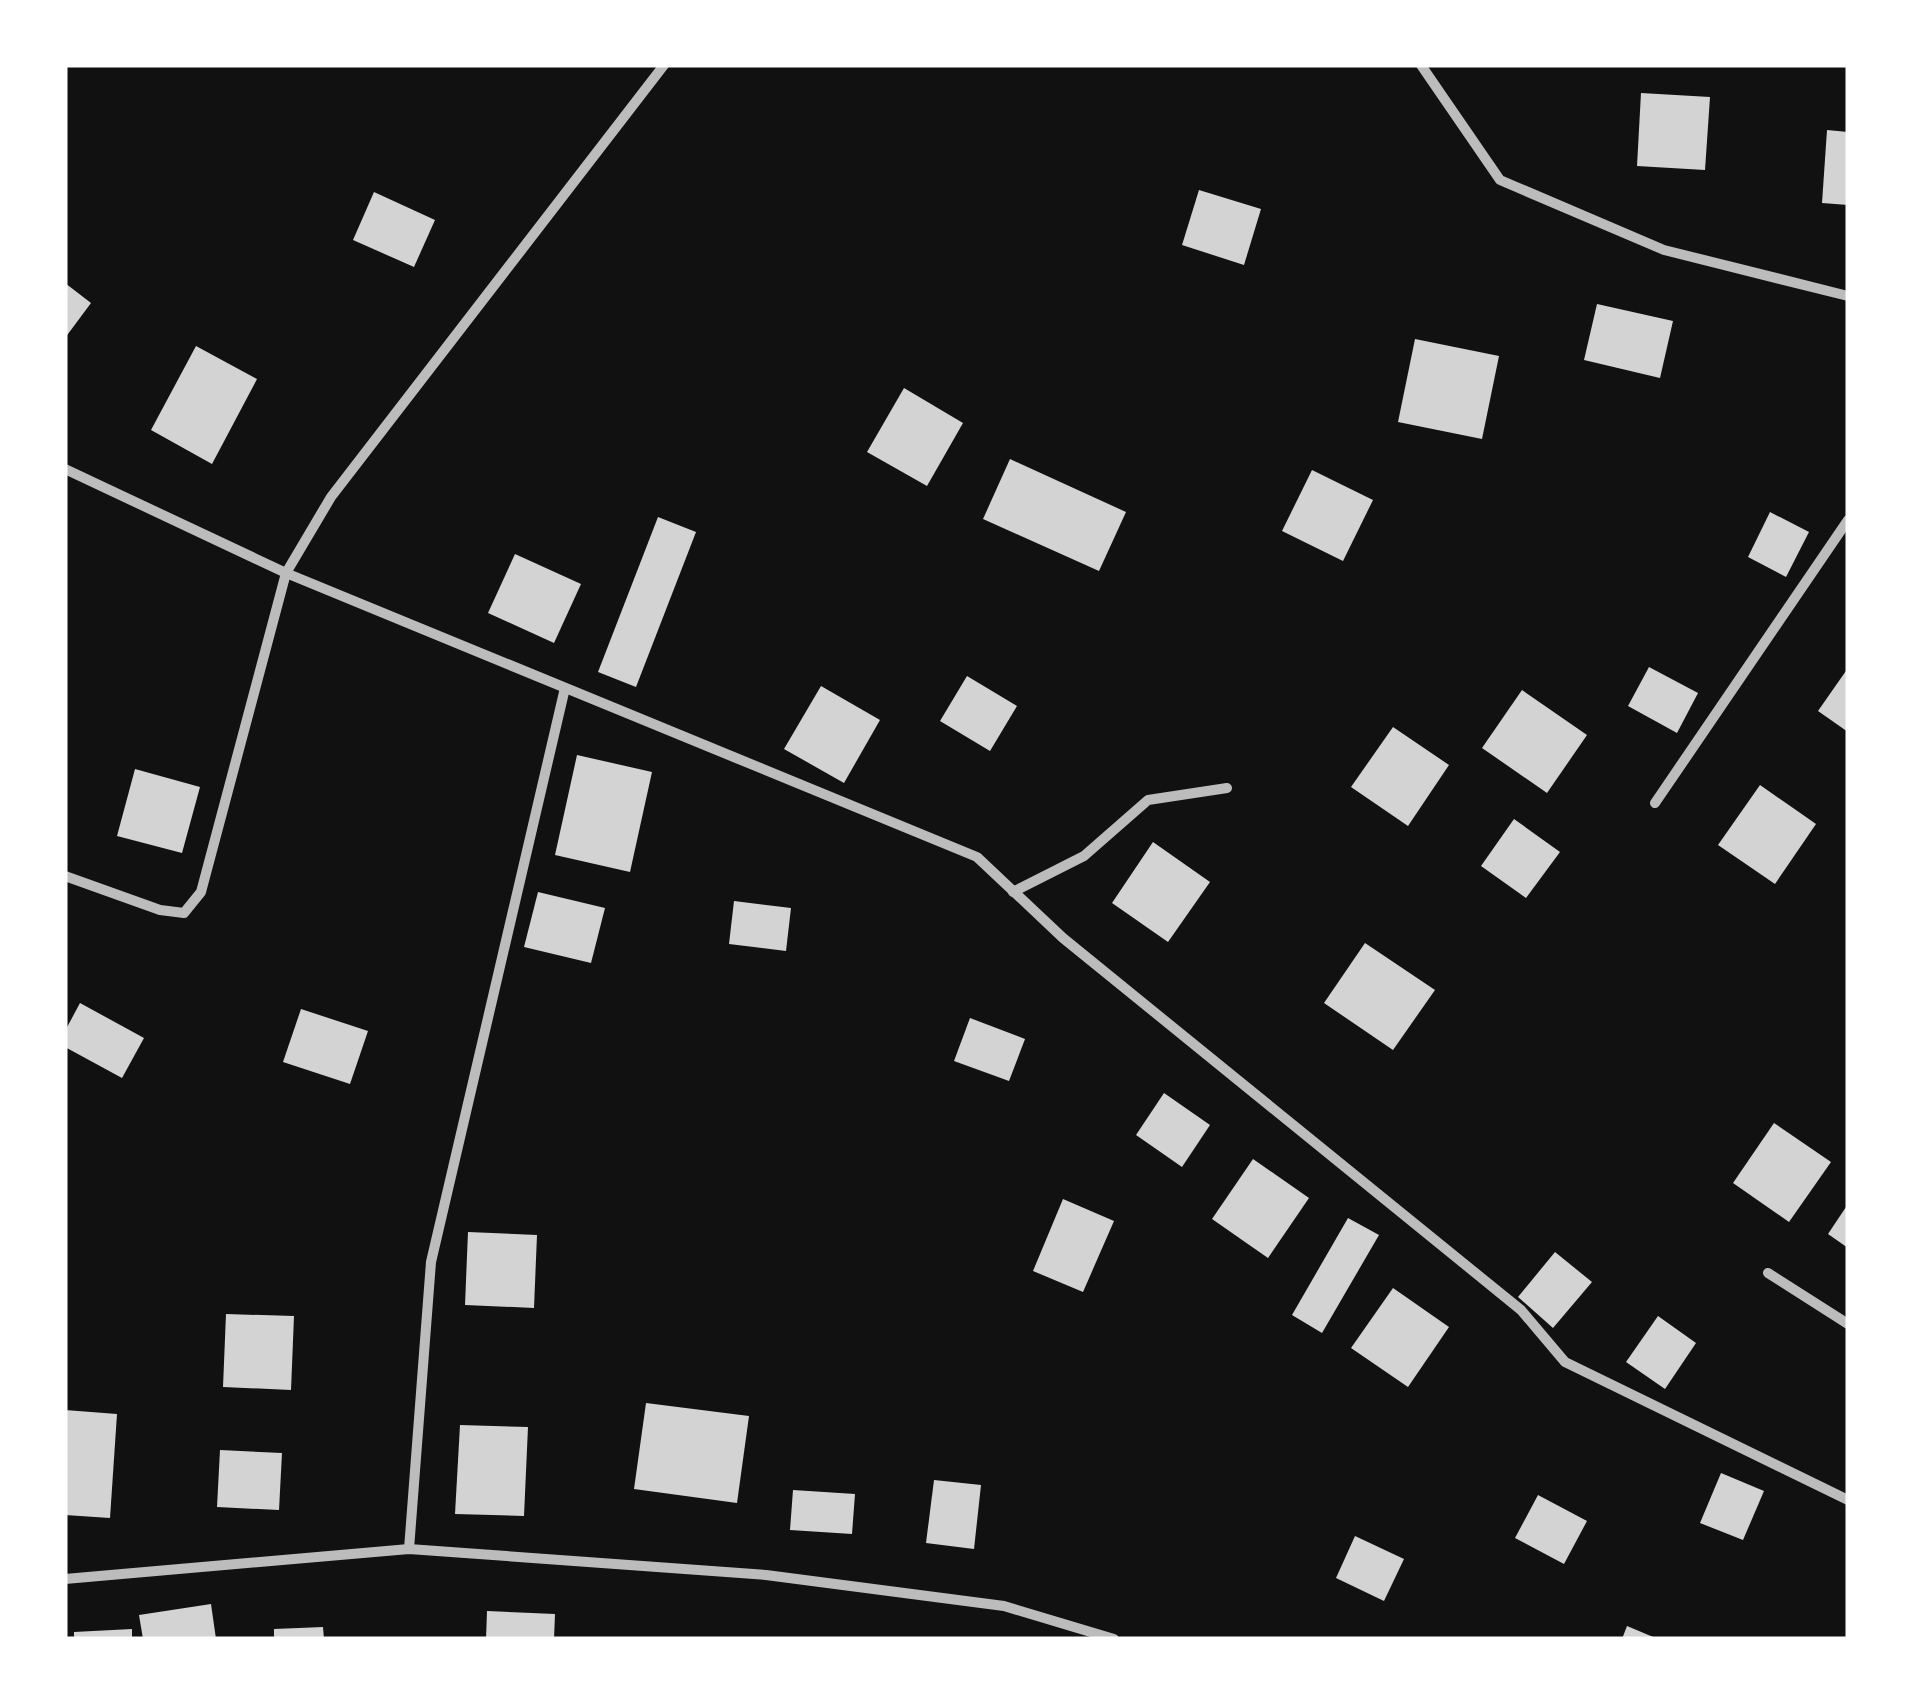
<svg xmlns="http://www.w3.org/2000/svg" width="1913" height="1704" viewBox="0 0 1913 1704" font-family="'Fira Sans Condensed',sans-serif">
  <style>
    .building { fill: #d3d3d3 }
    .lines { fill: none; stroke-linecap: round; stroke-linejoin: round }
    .minor { stroke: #bcbcbc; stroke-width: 10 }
  </style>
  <rect width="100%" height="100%" fill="#111"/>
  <g class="building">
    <path d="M1641 93 1710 97 1705 170 1637 166Z"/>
    <path d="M1827 130 1848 132V205L1822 203Z"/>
    <path d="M1199 190 1261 209 1244 265 1182 245Z"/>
    <path d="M374 192 435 220 414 267 353 240Z"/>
    <path d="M65 283 91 303 65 338Z"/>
    <path d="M1597 304 1673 321 1660 378 1584 360Z"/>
    <path d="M1415 339 1499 356 1482 439 1398 422Z"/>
    <path d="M196 346 257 379 212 464 151 430Z"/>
    <path d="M904 388 963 423 927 486 867 452Z"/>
    <path d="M1010 459 1126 512 1099 571 983 519Z"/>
    <path d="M1312 470 1373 500 1343 561 1282 531Z"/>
    <path d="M1770 512 1809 532 1786 577 1748 557Z"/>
    <path d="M658 517 696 532 636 687 598 672Z"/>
    <path d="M515 554 581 584 554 643 488 613Z"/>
    <path d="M1649 667 1698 693 1677 733 1628 706Z"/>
    <path d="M1848 668V732L1818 711Z"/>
    <path d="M967 676 1017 706 990 751 940 721Z"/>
    <path d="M821 686 880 720 844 783 784 749Z"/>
    <path d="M1522 690 1587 735 1547 793 1482 748Z"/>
    <path d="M1393 727 1449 765 1408 826 1351 787Z"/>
    <path d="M577 755 652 772 630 872 555 855Z"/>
    <path d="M135 769 200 787 182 853 117 836Z"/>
    <path d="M1760 785 1816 824 1775 884 1718 845Z"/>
    <path d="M1514 819 1560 852 1526 898 1481 866Z"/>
    <path d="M1153 842 1210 882 1168 942 1112 903Z"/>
    <path d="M538 892 605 908 591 963 524 947Z"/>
    <path d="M734 901 791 908 786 951 729 944Z"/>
    <path d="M1365 943 1435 990 1393 1050 1324 1003Z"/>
    <path d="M80 1003 144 1038 122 1078 65 1047V1031Z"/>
    <path d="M301 1009 368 1031 350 1084 283 1062Z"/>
    <path d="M970 1018 1025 1039 1009 1081 954 1061Z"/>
    <path d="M1164 1093 1210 1125 1182 1167 1136 1135Z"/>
    <path d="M1774 1123 1831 1162 1789 1222 1733 1183Z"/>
    <path d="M1253 1159 1309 1198 1268 1258 1212 1219Z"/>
    <path d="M1063 1199 1114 1221 1083 1292 1033 1271Z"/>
    <path d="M1848 1204V1248L1828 1234Z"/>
    <path d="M1348 1218 1379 1235 1322 1333 1292 1315Z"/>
    <path d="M468 1232 537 1235 534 1308 465 1305Z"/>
    <path d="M1555 1252 1592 1282 1553 1328 1518 1297Z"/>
    <path d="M1393 1288 1449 1327 1408 1387 1351 1348Z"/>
    <path d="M226 1314 294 1316 291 1390 223 1387Z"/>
    <path d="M1658 1316 1696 1343 1665 1389 1626 1362Z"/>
    <path d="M646 1403 749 1416 737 1503 634 1489Z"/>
    <path d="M65 1410 117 1414 110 1518 65 1515Z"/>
    <path d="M460 1425 528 1427 524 1516 455 1514Z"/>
    <path d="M220 1450 282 1453 279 1510 217 1507Z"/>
    <path d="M1721 1473 1764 1491 1743 1540 1700 1523Z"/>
    <path d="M934 1480 981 1485 974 1549 926 1543Z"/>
    <path d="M793 1490 855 1494 852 1534 790 1530Z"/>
    <path d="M1538 1495 1587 1521 1564 1564 1515 1538Z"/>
    <path d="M1355 1536 1404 1559 1384 1601 1336 1578Z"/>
    <path d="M211 1604 216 1639H143L139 1615Z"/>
    <path d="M487 1611 555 1614 554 1639H486Z"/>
    <path d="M1627 1626 1658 1639H1622Z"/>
    <path d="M323 1627 324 1639H274V1629Z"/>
    <path d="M132 1629V1639H74V1632Z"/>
  </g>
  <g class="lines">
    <g class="minor">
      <path d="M1421 65 1500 180 1664 250 1848 296"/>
      <path d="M65 469 286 573 977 857 1063 938 1521 1310 1565 1362 1848 1500"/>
      <path d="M1655 803 1848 520"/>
      <path d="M65 876 160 910 184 913 201 892 286 573 331 497 664 65"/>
      <path d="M1013 892 1084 856 1148 800 1227 788"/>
      <path d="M1768 1273 1848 1324"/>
      <path d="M409 1549 431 1262 565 688"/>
      <path d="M65 1579 409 1549 766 1575 1004 1606 1114 1639"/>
    </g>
  </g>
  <rect width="1913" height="1704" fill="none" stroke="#ffffff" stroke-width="135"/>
</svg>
